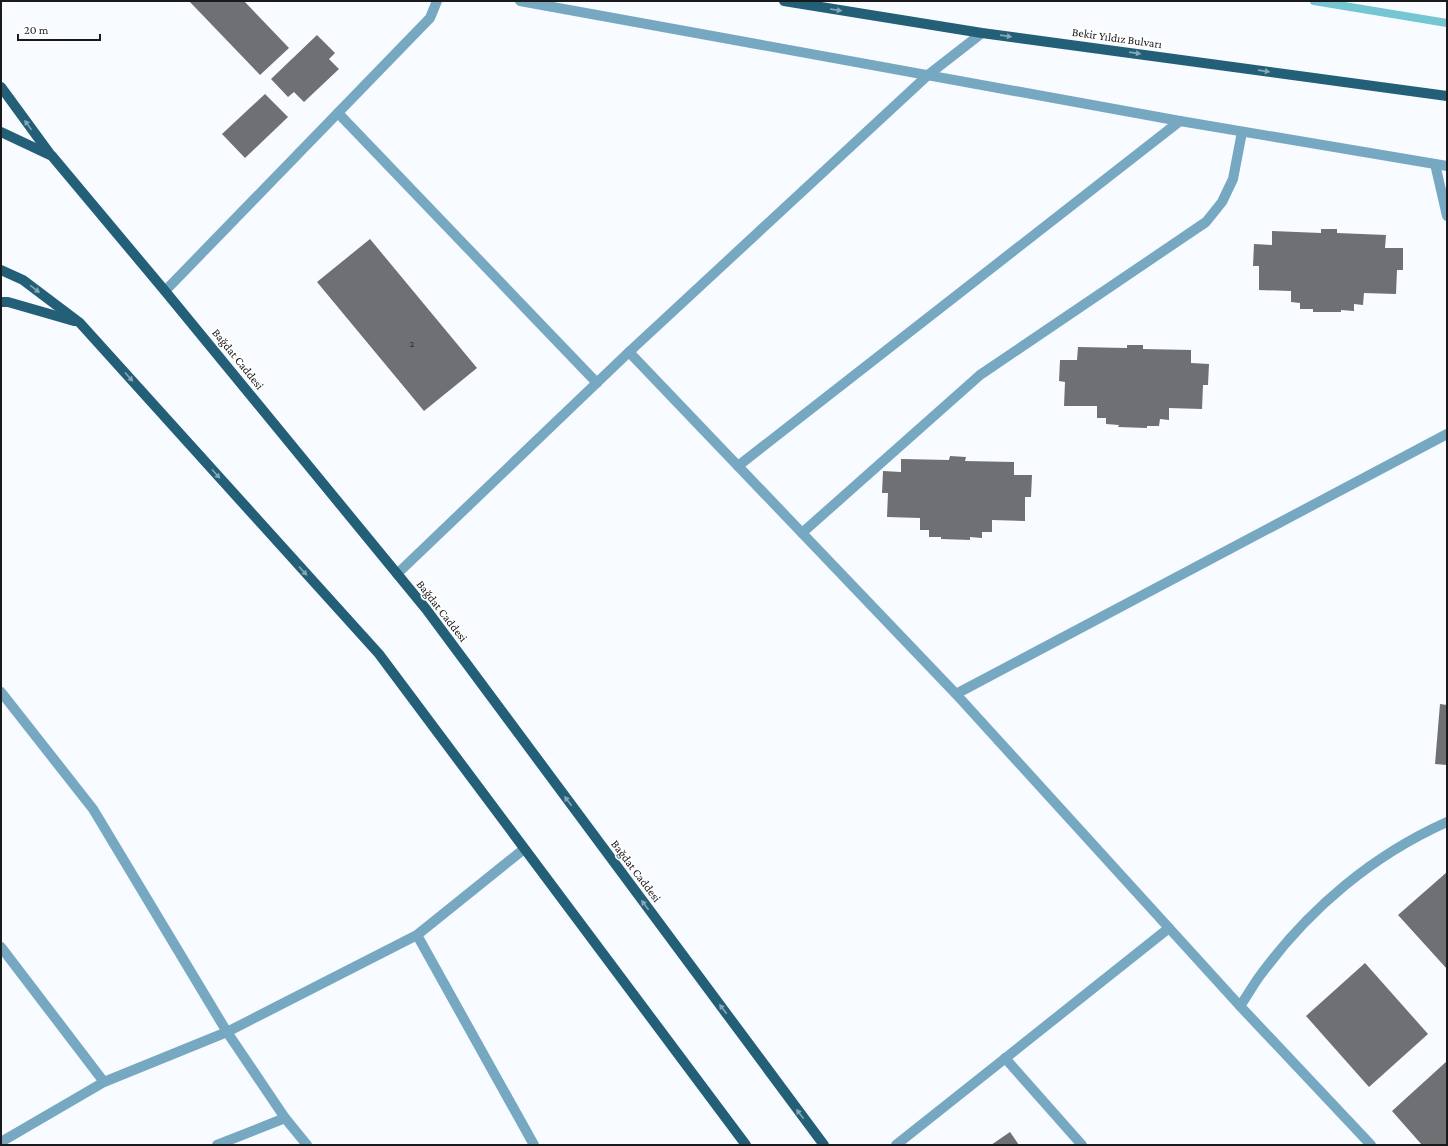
<svg xmlns="http://www.w3.org/2000/svg" width="1448" height="1146" viewBox="0 0 1448 1146" font-family="'Crimson Pro',serif">
  <style>
    .lines { fill: none; stroke-linecap: round; stroke-linejoin: round }
    .stream { stroke: #74c6d3; stroke-width: 8 }
    .building { fill: #6e7073 }
    .service { stroke: #77a8c1; stroke-width: 10 }
    .minor { stroke: #77a8c1; stroke-width: 10 }
    .primary { stroke: #245f78; stroke-width: 10 }
    .oneway { fill: #87a7b5 }
    .labels { text-anchor: middle; stroke-width: 3.5; stroke-linejoin: round; paint-order: stroke }
    .number-label { font-size: 10px; fill: #2e3031 }
    .street-label { font-size: 12px; fill: #191a1b; stroke: #fff }
  </style>
  <rect width="100%" height="100%" fill="#f8fbff"/>
  <g class="lines">
    <path class="stream" d="M1314 1 1447 23"/>
  </g>
  <g class="building">
    <path d="M189 1H244L289 48 260 75Z"/>
    <path d="M317 35 335 53 329 59 339 69 304 102 294 92 288 97 271 79Z"/>
    <path d="M265 94 288 117 245 158 222 134Z"/>
    <path d="M1321 229H1337V233L1386 235 1385 248H1403V270H1397L1396 294 1364 293 1363 305 1354 304V311L1341 310V312H1313V309H1300V303L1291 302V291L1259 290V266H1253L1254 244 1272 245V231L1321 233Z"/>
    <path d="M370 239 477 368 424 411 317 282Z"/>
    <path d="M1127 345H1143V349L1191 350V363L1209 364 1208 385H1203L1202 409 1169 408V420L1160 419 1159 426H1147V428L1118 427 1119 425 1106 424V418H1097V406H1064L1065 382 1059 381 1060 360H1077L1078 347 1127 348Z"/>
    <path d="M950 456 966 457 965 461 1014 462V475H1032L1031 497H1025V521L992 520V532H982V538L970 537V540L941 539V537H929V530H920V518L887 517 888 493H882L883 471 901 472V459L949 460Z"/>
    <path d="M1440 704 1447 705V765L1435 764Z"/>
    <path d="M1447 872V969L1398 915Z"/>
    <path d="M1365 963 1428 1034 1369 1087 1306 1016Z"/>
    <path d="M1447 1061V1145H1422L1392 1111Z"/>
    <path d="M1010 1132 1019 1145H991Z"/>
  </g>
  <g class="lines">
    <g class="service">
      <path d="M802 533 980 375 1206 222 1222 202 1233 179 1242 132"/>
      <path d="M1005 1058 1082 1145"/>
    </g>
    <g class="minor">
      <path d="M520 1 1180 121 1447 166"/>
      <path d="M338 113 597 383"/>
      <path d="M1435 164 1447 216"/>
      <path d="M165 291 430 18 437 1"/>
      <path d="M629 352 956 694 1240 1006 1371 1145"/>
      <path d="M738 466 1180 121"/>
      <path d="M397 574 629 352 928 75 982 33"/>
      <path d="M1 692 93 809 227 1032 285 1118 307 1145"/>
      <path d="M956 694 1447 434"/>
      <path d="M524 849 417 935 534 1145"/>
      <path d="M1 947 104 1082"/>
      <path d="M1240 1006C1248 995 1254 983 1262 973 1310 908 1373 855 1447 822"/>
      <path d="M1 1142 104 1082 227 1032 417 935"/>
      <path d="M217 1145 285 1118"/>
      <path d="M896 1145 1169 928"/>
    </g>
    <g class="primary">
      <path d="M784 1 982 33 1447 96"/>
      <path d="M1 87 50 154"/>
      <path d="M1 132 52 156 165 291 426 609 824 1145"/>
      <path d="M1 270 23 280 80 323 379 654 746 1145"/>
      <path d="M1 302H8L74 321"/>
    </g>
  </g>
  <defs><path id="oneway-solid" d="M-6-.8H1V-3.2L6.5 0L1 3.2V.8H-6Z"/></defs>
  <g class="oneway">
    <use href="#oneway-solid" transform="translate(836 10) rotate(9)"/>
    <use href="#oneway-solid" transform="translate(1006 36) rotate(8)"/>
    <use href="#oneway-solid" transform="translate(1135 53) rotate(8)"/>
    <use href="#oneway-solid" transform="translate(1264 71) rotate(8)"/>
    <use href="#oneway-solid" transform="translate(28 125) rotate(-126)"/>
    <use href="#oneway-solid" transform="translate(35 289) rotate(37)"/>
    <use href="#oneway-solid" transform="translate(129 377) rotate(48)"/>
    <use href="#oneway-solid" transform="translate(216 474) rotate(48)"/>
    <use href="#oneway-solid" transform="translate(303 571) rotate(48)"/>
    <use href="#oneway-solid" transform="translate(568 801) rotate(-127)"/>
    <use href="#oneway-solid" transform="translate(645 905) rotate(-127)"/>
    <use href="#oneway-solid" transform="translate(723 1009) rotate(-127)"/>
    <use href="#oneway-solid" transform="translate(800 1114) rotate(-127)"/>
  </g>
  <g class="labels">
    <g class="number-label">
      <text x="412" y="347">2</text>
    </g>
    <g class="street-label">
      <text transform="translate(1117 38) rotate(8)" y="4">Bekir Yıldız Bulvarı</text>
      <text transform="translate(238 359) rotate(51)" y="4">Bağdat Caddesi</text>
      <text transform="translate(442 611) rotate(52)" y="4">Bağdat Caddesi</text>
      <text transform="translate(636 871) rotate(53)" y="4">Bağdat Caddesi</text>
    </g>
  </g>
  <rect width="1448" height="1146" fill="none" stroke="#191a1b" stroke-width="4"/>
  <path d="M18 34v6h82v-6" fill="none" stroke="#191a1b" stroke-width="2"/>
  <text x="24" y="34" font-size="12" fill="#191a1b" stroke="#ffffff" stroke-width="3" paint-order="stroke">20 m</text>
</svg>
